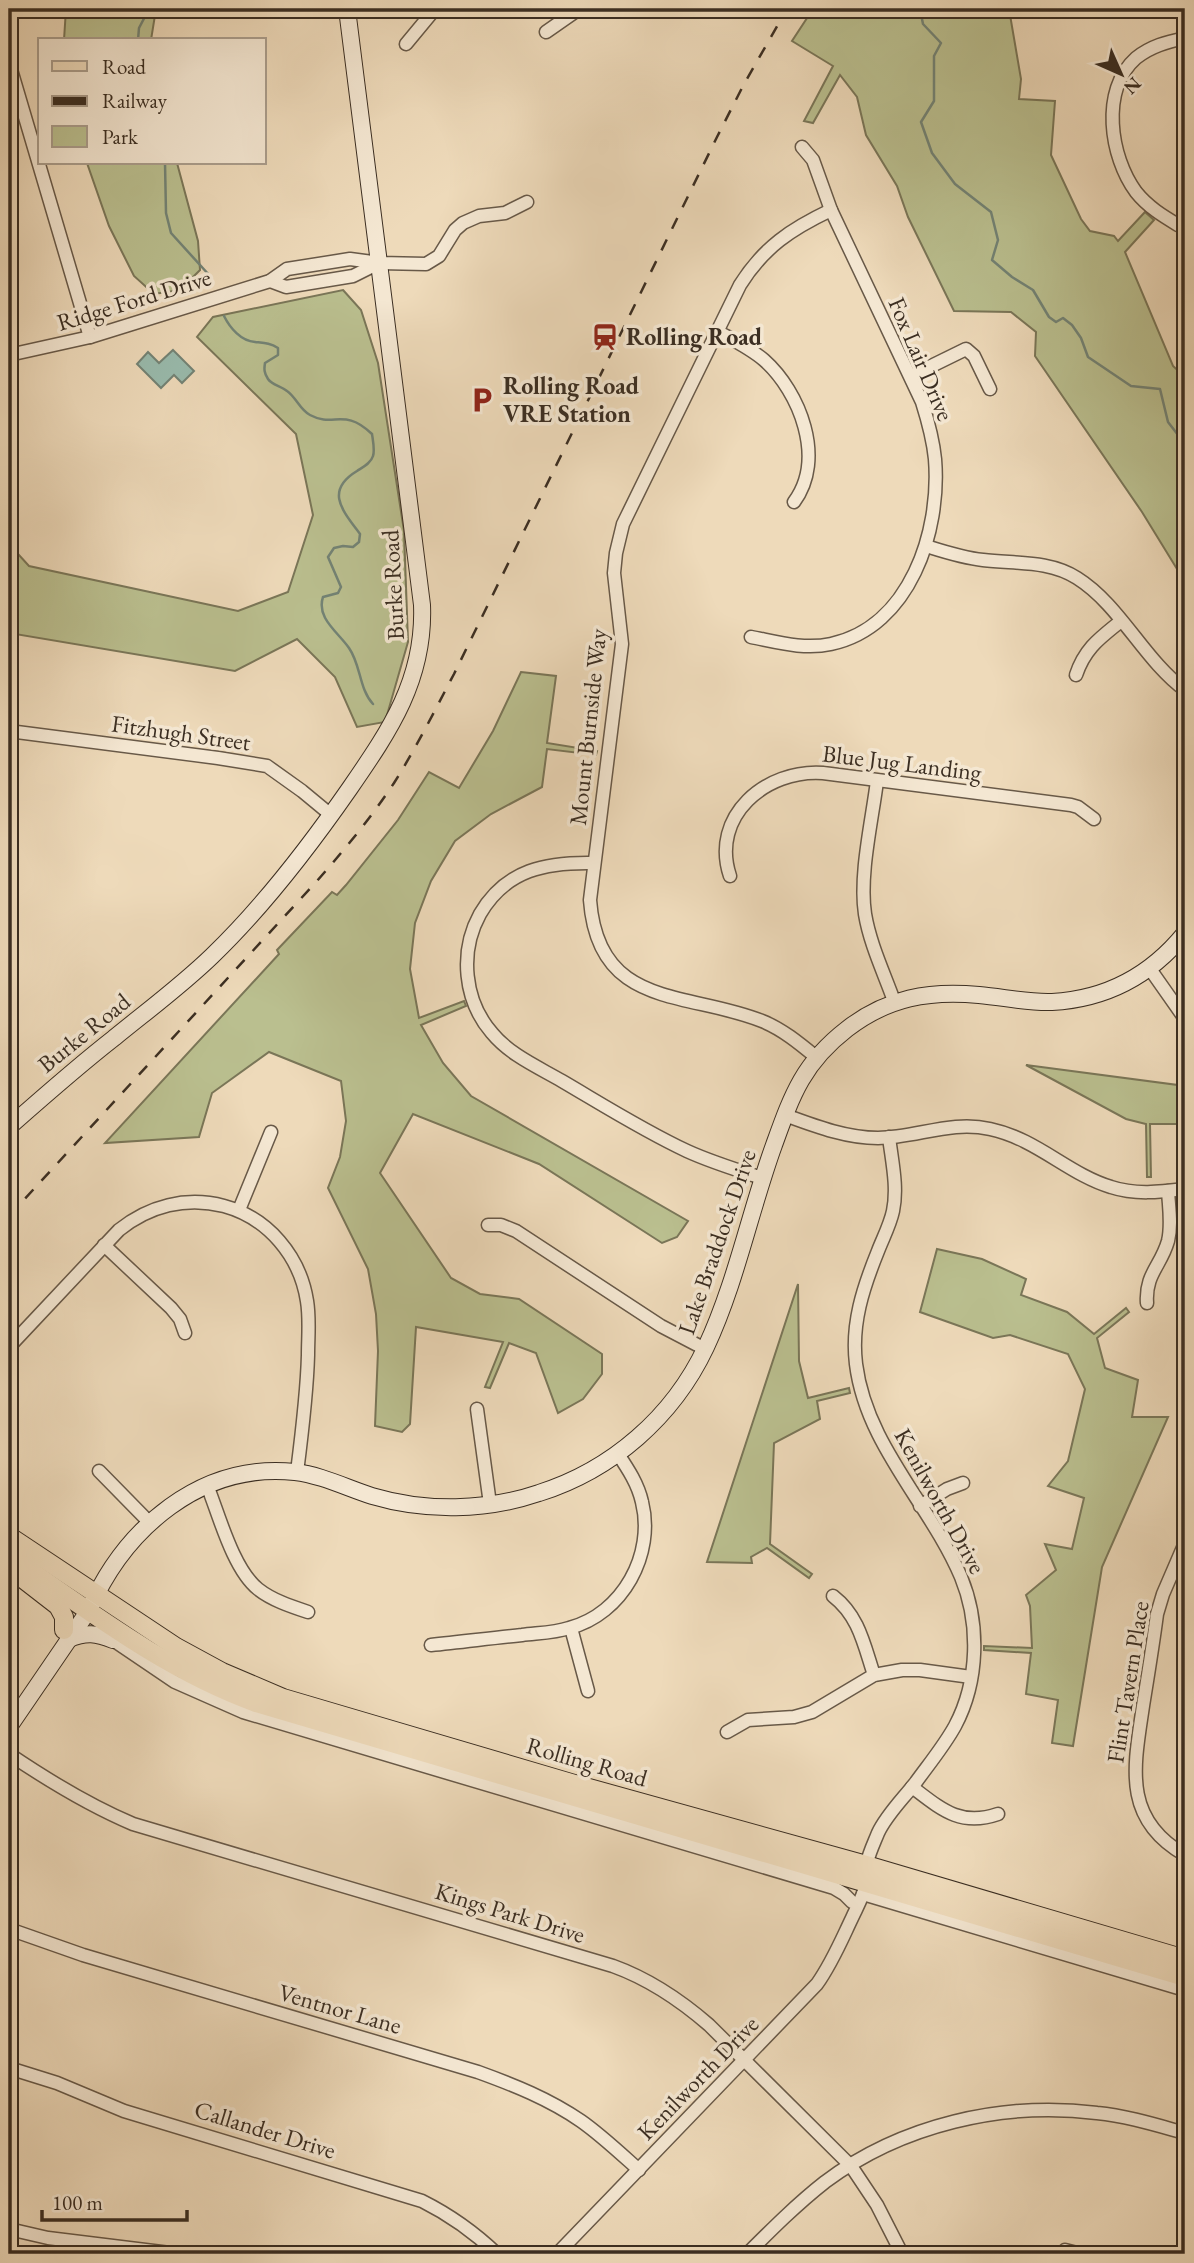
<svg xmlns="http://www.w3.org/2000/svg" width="1194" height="2263" viewBox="0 0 1194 2263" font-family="'EB Garamond',serif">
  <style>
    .green { fill: #babf8f; stroke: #7a7658; stroke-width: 2 }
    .water { fill: #99bbad; stroke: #738375; stroke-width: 2 }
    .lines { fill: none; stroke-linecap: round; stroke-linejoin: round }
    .stream { stroke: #738375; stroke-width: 2.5 }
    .street-casing { stroke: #685948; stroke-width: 15 }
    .secondary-casing { stroke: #3b2e22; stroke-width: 18 }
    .primary-casing { stroke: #3b2e22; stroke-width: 20 }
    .street { stroke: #f4e7d2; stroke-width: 12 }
    .secondary { stroke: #f4e7d2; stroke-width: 16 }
    .primary { stroke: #eedaba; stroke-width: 18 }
    .rail { stroke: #3b2e22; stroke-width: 2.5; stroke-dasharray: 12 12; stroke-linecap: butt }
    .labels { text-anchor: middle; stroke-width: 7; stroke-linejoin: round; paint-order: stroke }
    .street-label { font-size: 24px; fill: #3b2e22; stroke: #f4e7d2 }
    .poi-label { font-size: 24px; font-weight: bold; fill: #3b2e22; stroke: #f4e7d2; text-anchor: start }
  </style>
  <rect width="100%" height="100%" fill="#eedaba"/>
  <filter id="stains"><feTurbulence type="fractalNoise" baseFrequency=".00286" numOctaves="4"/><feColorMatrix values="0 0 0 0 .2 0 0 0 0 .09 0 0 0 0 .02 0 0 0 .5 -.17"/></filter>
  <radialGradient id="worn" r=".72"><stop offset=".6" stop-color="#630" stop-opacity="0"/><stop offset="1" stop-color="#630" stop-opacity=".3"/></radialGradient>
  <g class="green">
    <path d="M66 9H156L151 40H64Z"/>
    <path d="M813 9H1009L1021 79 1019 99 1055 101 1051 155 1081 219 1090 231 1114 236 1118 241 1145 212 1154 220 1125 252 1173 366 1185 377V582L1142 512 1035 356 1036 332 1011 312 954 311 908 217 897 186 866 135 857 97 840 75 813 123 804 121 833 66 792 41Z"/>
    <path d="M87 163H177L198 241 200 270 180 290 154 294 134 276 109 226Z"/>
    <path d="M343 290 361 310 378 363 404 531 408 642 385 722 357 727 335 677 297 639 235 671 9 633V544L29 566 238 611 288 592 313 515 296 434 197 337 213 317Z"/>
    <path d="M521 672 556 676 547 743 597 751 596 755 547 749 542 787 491 814 455 841 431 881 415 923 410 969 419 1018 464 1001 466 1006 421 1025 443 1063 471 1096 688 1221 677 1237 662 1243 539 1164 413 1114 380 1173 451 1278 480 1294 519 1299 602 1354V1374L583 1399 558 1413 536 1353 509 1343 490 1388 485 1387 503 1342 416 1327 410 1424 402 1432 375 1426 378 1351 376 1314 368 1269 328 1188 340 1157 346 1121 341 1081 269 1052 212 1093 199 1137 105 1143 279 954 277 950 332 892 337 895 346 885 398 820 429 772 459 788 493 731Z"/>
    <path d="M1026 1065 1185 1086V1124H1150L1151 1177H1147L1146 1124 1126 1119Z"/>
    <path d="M937 1249 982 1259 1026 1279 1021 1295 1067 1312 1094 1334 1126 1308 1129 1312 1097 1338 1105 1368 1138 1380 1132 1417H1168L1102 1567 1073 1746 1052 1743 1058 1700 1026 1694 1031 1653 984 1650V1646L1032 1648 1030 1606 1026 1595 1056 1570 1045 1544 1072 1549 1084 1498 1048 1486 1068 1461 1085 1389 1068 1354 1010 1335 993 1338 920 1312Z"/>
    <path d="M798 1284 799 1361 808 1398 849 1388 850 1393 817 1401 820 1419 774 1443 770 1544 812 1574 809 1578 767 1548 751 1557 752 1563 707 1562Z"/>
  </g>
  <path class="water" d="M173 350 194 371 182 383 174 375 161 388 137 364 148 352 159 363Z"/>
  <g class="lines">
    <g class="stream">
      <path d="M920 9 923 24 941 43 934 56V101L921 122 932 153 955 184 991 212 998 240 992 260 1012 277 1033 290 1049 317 1056 322 1063 318 1072 325 1081 338 1088 357 1131 386 1160 389 1168 422 1185 444"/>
      <path d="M138 40 139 28 149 9"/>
      <path d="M165 163 166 213 171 233 210 276"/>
      <path d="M224 316C230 328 241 341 255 342 264 343 270 343 278 348V355L265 363C264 369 264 373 268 379 272 385 281 386 287 391 296 397 300 410 310 415 334 428 344 407 372 434 373 441 375 450 373 456 371 463 363 467 357 471 324 491 343 511 360 534L359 542 353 547 343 546 334 548 328 557 341 587 338 593 323 597C316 618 338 632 349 648 361 665 359 689 373 704"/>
    </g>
    <defs>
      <g id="street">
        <path d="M546 32 579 9"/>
        <path d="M406 44 435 9"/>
        <path d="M9 63 90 337"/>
        <path d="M1178 225C1163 216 1148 207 1136 192 1110 157 1100 90 1136 58 1151 46 1167 42 1185 38"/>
        <path d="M270 281 286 287 353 276 379 263"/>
        <path d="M717 331C733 340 750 348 764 360 800 392 826 459 794 502"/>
        <path d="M9 355 90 337 270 281 287 269 350 259 380 263 426 264 439 256 455 230 463 223 479 216 505 213 527 202"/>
        <path d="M911 376 966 349 974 356 990 389"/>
        <path d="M926 546C945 552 963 558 983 560 1015 564 1049 560 1077 578 1120 605 1144 660 1185 690"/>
        <path d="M751 637C777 642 804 650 831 644 910 627 941 531 935 459 933 439 928 421 922 402L831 210 813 160 802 147"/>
        <path d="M1076 675C1085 648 1100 638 1121 621"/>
        <path d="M9 731 218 758 267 766 302 791 331 815"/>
        <path d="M877 781C872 821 859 875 865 914 870 944 884 973 894 1001"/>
        <path d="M594 863C547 862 506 869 480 914 459 952 464 1001 492 1033 510 1055 538 1067 562 1081 603 1105 644 1131 687 1151 711 1162 737 1170 762 1178"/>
        <path d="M730 876C710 816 766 769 823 773L1071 805 1078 807 1094 819"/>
        <path d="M1150 969 1183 1016"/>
        <path d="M816 1057C799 1043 782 1029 762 1021 688 991 598 1010 590 900L622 644 614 573 616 553 623 524 740 285C764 247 791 229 831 210"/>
        <path d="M785 1115C815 1126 846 1138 878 1138 916 1138 951 1120 990 1129 1037 1139 1068 1174 1111 1187 1135 1195 1160 1192 1185 1189"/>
        <path d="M239 1210 271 1132"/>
        <path d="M488 1225H501L516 1231 661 1326 705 1349"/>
        <path d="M104 1245 171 1308 180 1319 185 1333"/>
        <path d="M1147 1303C1145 1274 1161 1266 1168 1241 1172 1225 1169 1208 1168 1191"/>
        <path d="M9 1347 119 1230C149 1206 186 1196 224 1206 268 1218 300 1256 307 1301 310 1319 308 1337 308 1355 307 1394 302 1433 297 1472"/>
        <path d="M477 1409 490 1504"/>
        <path d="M99 1471 149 1522"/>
        <path d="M207 1485C219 1515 233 1569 258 1589 272 1600 290 1606 308 1612"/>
        <path d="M920 1506 947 1489 963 1483"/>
        <path d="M1185 1543 1163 1594 1157 1614C1153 1645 1148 1675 1143 1706 1134 1767 1122 1819 1185 1855"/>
        <path d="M833 1596C859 1616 864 1645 874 1675"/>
        <path d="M571 1628 588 1691"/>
        <path d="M109 1635 113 1640 175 1682 243 1712 834 1888 844 1894 852 1902"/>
        <path d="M431 1645C461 1642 492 1638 522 1635 537 1633 554 1633 569 1628 623 1614 655 1554 642 1502 638 1484 628 1469 618 1454"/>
        <path d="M727 1732 748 1720 794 1717 812 1712 874 1675 902 1670H920L971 1677"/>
        <path d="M9 1754C49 1781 88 1805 133 1824L613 1966C649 1979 679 1999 709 2025L851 2166 877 2205 902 2254"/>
        <path d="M912 1787C941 1809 960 1827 998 1814"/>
        <path d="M863 1894 1185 1990"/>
        <path d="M9 1929 83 1955 478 2072C514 2085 549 2099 581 2121 601 2135 620 2153 639 2170"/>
        <path d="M9 2068 57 2083 124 2111 422 2201C450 2215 474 2232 497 2254"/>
        <path d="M9 2229 48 2238 178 2254"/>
        <path d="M1065 2250 1081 2254"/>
        <path d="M557 2254 817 1984C832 1963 841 1941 852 1918 857 1907 863 1897 866 1884 867 1877 866 1870 867 1863 869 1853 874 1843 878 1833 887 1814 903 1799 916 1782 929 1764 944 1746 955 1726 979 1681 980 1623 961 1577 930 1504 866 1445 856 1364 851 1324 863 1288 878 1251 883 1238 890 1225 893 1211 898 1187 892 1162 889 1137"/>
        <path d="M747 2254C772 2229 797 2204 825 2182 901 2125 1003 2101 1097 2113 1127 2116 1156 2125 1185 2133"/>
      </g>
      <g id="secondary">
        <path d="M9 1127C43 1097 78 1066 114 1038 147 1011 181 986 212 956 264 906 309 847 350 788 390 730 425 679 422 605L347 9"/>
        <path d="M69 1639C86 1632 96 1633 113 1640"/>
        <path d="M9 1727 89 1610C125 1528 201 1462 295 1472 321 1475 347 1488 372 1496 426 1512 486 1511 539 1493 612 1470 673 1417 706 1347 736 1283 750 1211 774 1145 792 1095 803 1063 847 1029 887 998 929 990 979 995 1003 997 1027 1003 1052 1002 1106 999 1151 975 1185 933"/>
      </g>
      <g id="primary">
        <path d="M9 1536 176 1647 222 1672 283 1698 571 1783 866 1865 1185 1959"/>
        <path d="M9 1556C88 1610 165 1670 256 1703L1185 1977"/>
        <path d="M9 1568 58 1606 64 1617V1630"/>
      </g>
    </defs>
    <use href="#street" class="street-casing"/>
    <use href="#secondary" class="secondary-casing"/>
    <use href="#primary" class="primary-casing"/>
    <use href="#street" class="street"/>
    <use href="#secondary" class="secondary"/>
    <use href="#primary" class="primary"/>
    <path class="rail" d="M9 1216 317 881C344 850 371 818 394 783 416 748 435 710 454 674L717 137 744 84 787 9"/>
  </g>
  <defs>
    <symbol id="station-bare" viewBox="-9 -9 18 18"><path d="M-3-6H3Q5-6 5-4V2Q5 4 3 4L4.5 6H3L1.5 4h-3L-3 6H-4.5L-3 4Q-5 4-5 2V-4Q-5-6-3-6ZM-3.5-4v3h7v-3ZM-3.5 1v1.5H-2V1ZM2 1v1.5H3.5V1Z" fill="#8f2418" stroke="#f4e7d2" stroke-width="2.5" paint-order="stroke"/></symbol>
    <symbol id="parking-bare" viewBox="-9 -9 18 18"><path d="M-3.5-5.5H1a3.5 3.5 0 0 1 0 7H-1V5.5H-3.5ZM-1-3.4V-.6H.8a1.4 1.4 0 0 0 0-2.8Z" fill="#8f2418" stroke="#f4e7d2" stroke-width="2.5" paint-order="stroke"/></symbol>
  </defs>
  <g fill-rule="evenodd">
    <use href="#station-bare" x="586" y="318" width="38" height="38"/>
    <use href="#parking-bare" x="463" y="381" width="38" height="38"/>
  </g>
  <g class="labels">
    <g class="street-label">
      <text transform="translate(134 300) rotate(-17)" y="8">Ridge Ford Drive</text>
      <text transform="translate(921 359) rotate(67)" y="8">Fox Lair Drive</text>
      <text transform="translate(393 585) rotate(-93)" y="8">Burke Road</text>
      <text transform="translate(588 727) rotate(-84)" y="8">Mount Burnside Way</text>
      <text transform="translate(181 733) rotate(8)" y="8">Fitzhugh Street</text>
      <text transform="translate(902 763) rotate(7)" y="8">Blue Jug Landing</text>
      <text transform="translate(84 1033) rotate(-39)" y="8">Burke Road</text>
      <text transform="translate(717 1242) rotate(-71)" y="8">Lake Braddock Drive</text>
      <text transform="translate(940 1501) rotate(61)" y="8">Kenilworth Drive</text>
      <text transform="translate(1128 1682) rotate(-81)" y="8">Flint Tavern Place</text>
      <text transform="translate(587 1762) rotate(16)" y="8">Rolling Road</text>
      <text transform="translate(510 1913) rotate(17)" y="8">Kings Park Drive</text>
      <text transform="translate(340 2009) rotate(16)" y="8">Ventnor Lane</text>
      <text transform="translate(698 2078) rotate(-46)" y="8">Kenilworth Drive</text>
      <text transform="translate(265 2130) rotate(17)" y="8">Callander Drive</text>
    </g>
    <g class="poi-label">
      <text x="626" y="345">Rolling Road</text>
      <text x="503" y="394">Rolling Road<tspan x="503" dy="28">VRE Station</tspan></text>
    </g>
  </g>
  <rect width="1194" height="2263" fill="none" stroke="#eedaba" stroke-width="35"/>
  <rect x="10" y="10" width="1173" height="2242" fill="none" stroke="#3b2e22" stroke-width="3.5"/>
  <rect x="18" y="18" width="1159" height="2228" fill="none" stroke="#3b2e22" stroke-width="2"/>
  <rect x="38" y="38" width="228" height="126" fill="#f4e7d2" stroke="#aa9d8c" stroke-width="2"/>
  <rect x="52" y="61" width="35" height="10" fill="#eedaba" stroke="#aa9d8c" stroke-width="2"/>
  <text x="102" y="74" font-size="21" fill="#3b2e22">Road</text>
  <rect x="52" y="96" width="35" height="10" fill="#3b2e22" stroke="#aa9d8c" stroke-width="2"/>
  <text x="102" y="108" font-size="21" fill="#3b2e22">Railway</text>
  <rect x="52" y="126" width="35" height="21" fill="#babf8f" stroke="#aa9d8c" stroke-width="2"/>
  <text x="102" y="144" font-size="21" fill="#3b2e22">Park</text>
  <g transform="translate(1121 74) rotate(135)" stroke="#f4e7d2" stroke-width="5" paint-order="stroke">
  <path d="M0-5L12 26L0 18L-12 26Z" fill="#3b2e22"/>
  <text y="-10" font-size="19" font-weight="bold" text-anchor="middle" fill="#3b2e22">N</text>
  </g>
  <path d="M42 2210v10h145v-10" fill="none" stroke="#3b2e22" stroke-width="3.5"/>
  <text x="52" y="2210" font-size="21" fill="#3b2e22" stroke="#f4e7d2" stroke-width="5" paint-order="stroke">100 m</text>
  <rect width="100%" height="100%" filter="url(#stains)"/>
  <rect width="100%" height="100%" fill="url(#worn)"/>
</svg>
